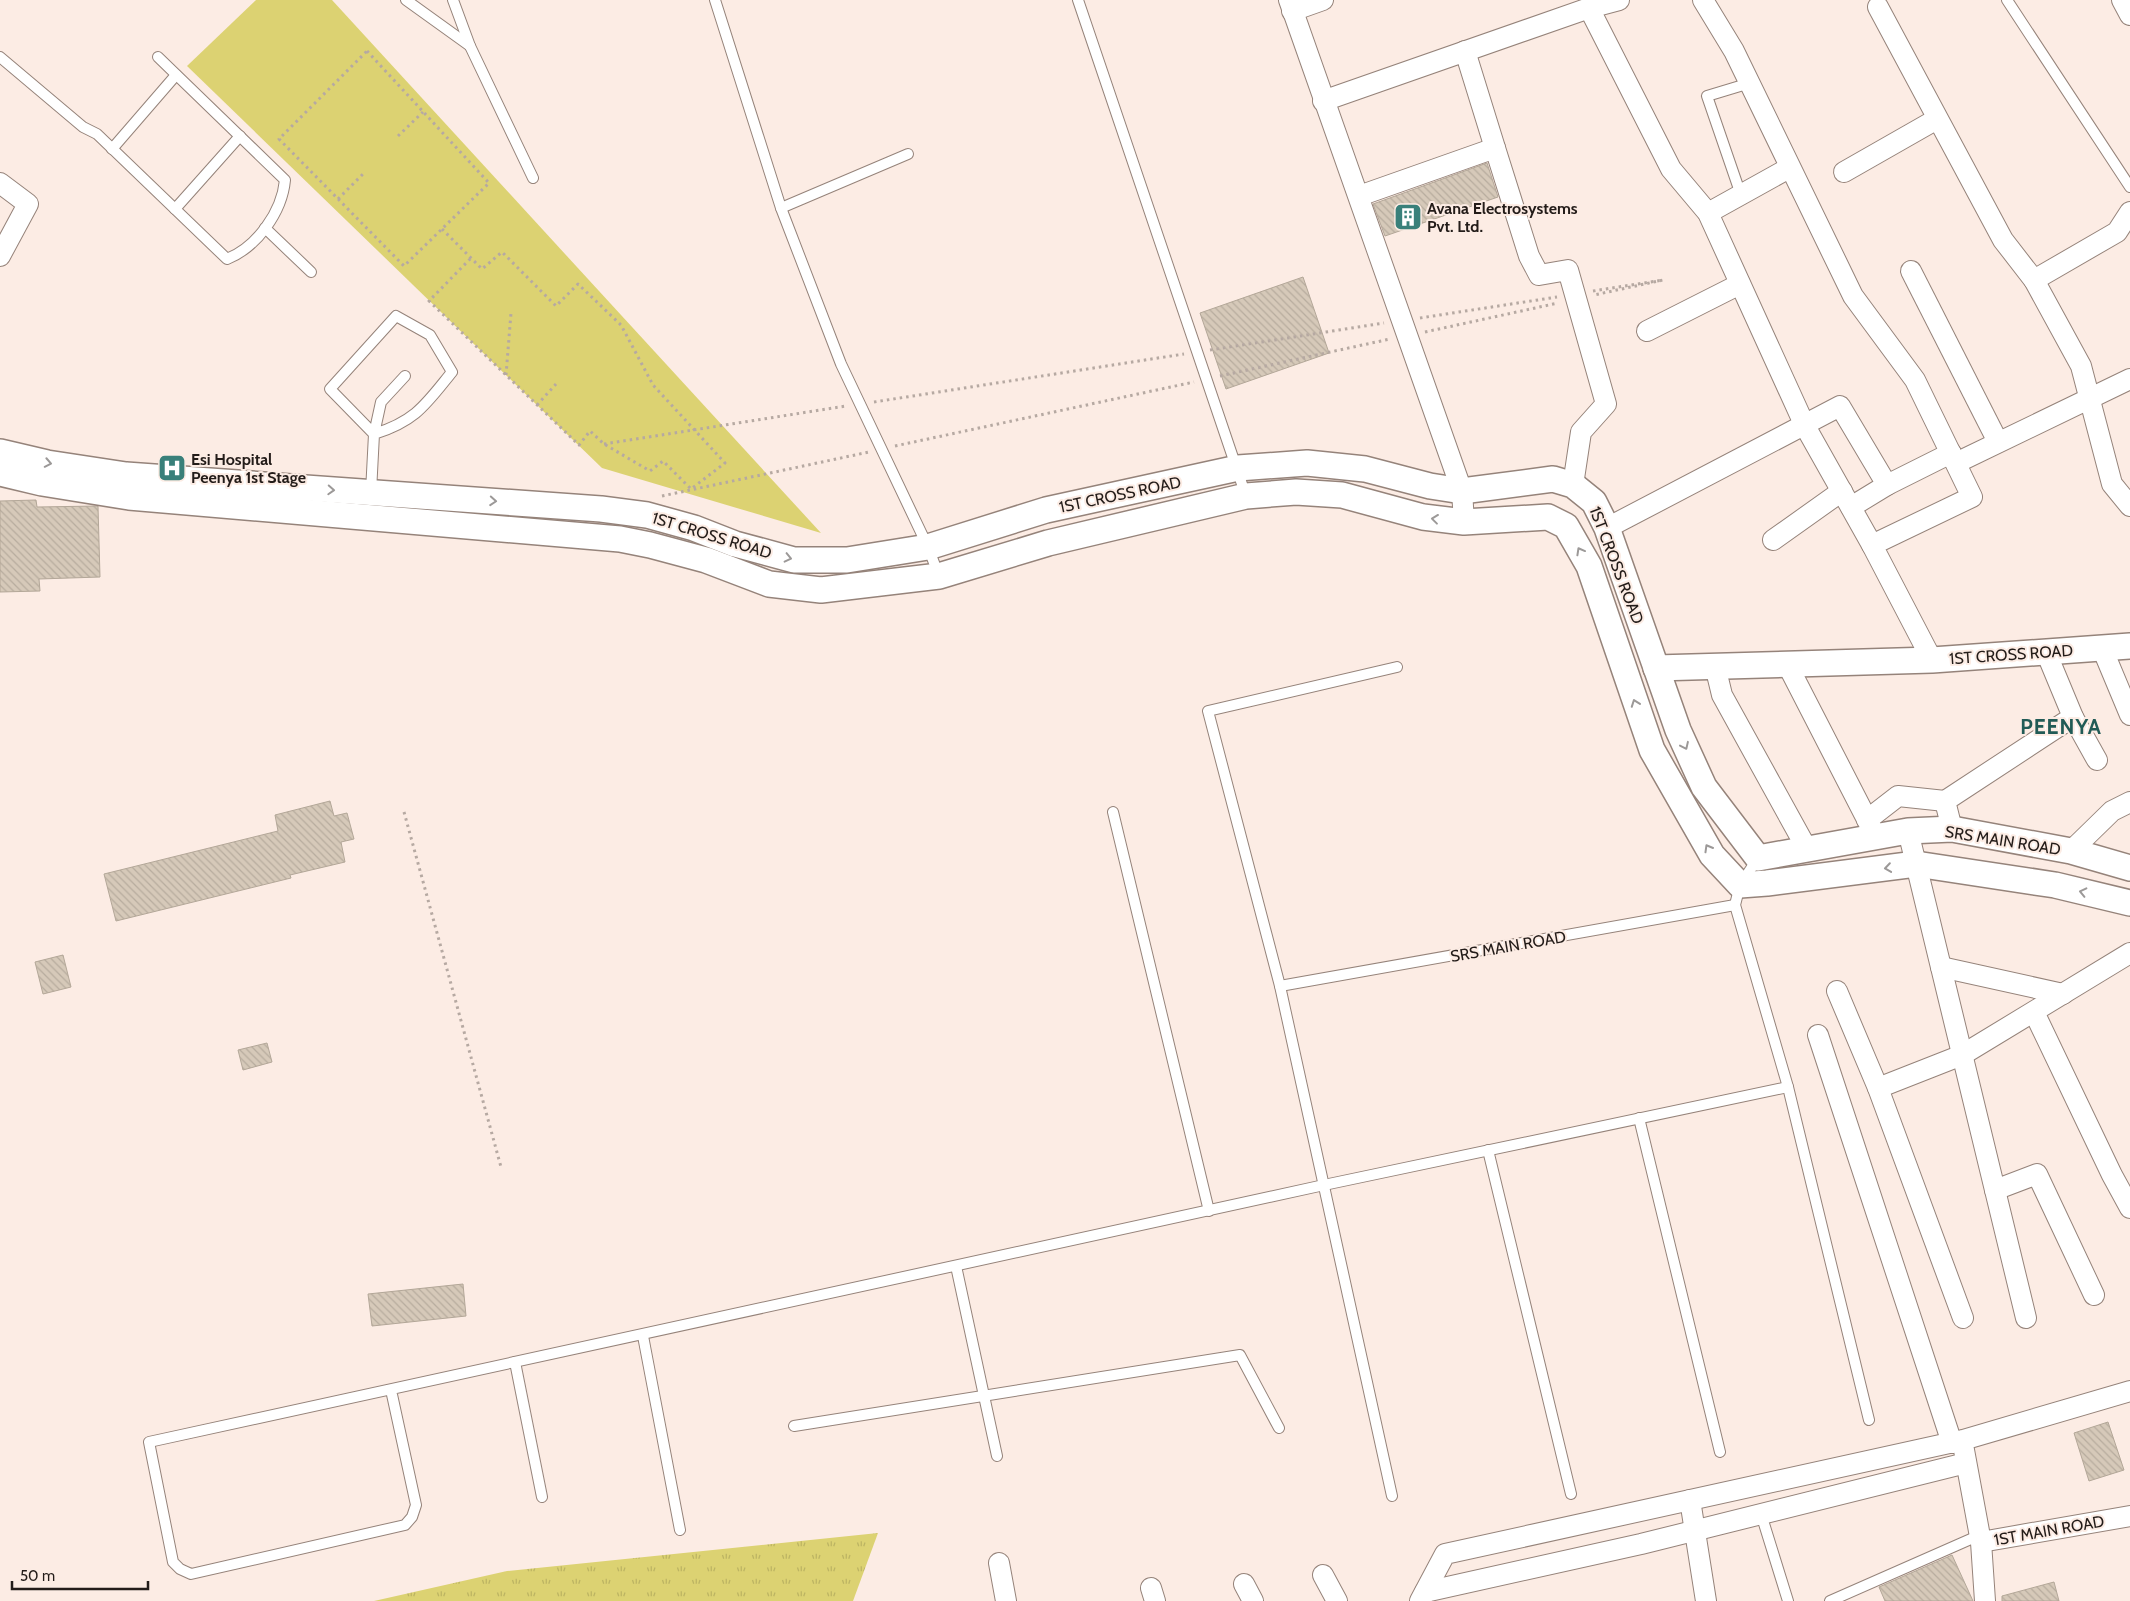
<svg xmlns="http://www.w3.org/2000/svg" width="2130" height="1601" viewBox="0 0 2130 1601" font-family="Cabin,sans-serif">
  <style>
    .grass { fill: url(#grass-tufts) }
    .green { fill: #dcd272 }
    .building { fill: url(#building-back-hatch); stroke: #b3a798 }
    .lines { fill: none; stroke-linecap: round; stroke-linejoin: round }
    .service-casing { stroke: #95837a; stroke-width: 12 }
    .minor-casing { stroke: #95837a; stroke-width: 22 }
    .tertiary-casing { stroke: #95837a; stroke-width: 28 }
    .path { stroke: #b6a9a2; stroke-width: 3; stroke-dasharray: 2.5 4; stroke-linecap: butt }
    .service { stroke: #fff; stroke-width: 10 }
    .minor { stroke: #fff; stroke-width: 20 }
    .tertiary { stroke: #fff; stroke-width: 25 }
    .oneway { stroke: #9c9998 }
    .labels { text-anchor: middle; stroke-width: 4; stroke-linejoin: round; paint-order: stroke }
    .poi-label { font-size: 16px; font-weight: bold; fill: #231c19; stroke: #fcece4; text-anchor: start }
    .street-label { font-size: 16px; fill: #231c19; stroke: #fcece4 }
    .district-label { font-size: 21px; font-weight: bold; letter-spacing: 1px; fill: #215b56; stroke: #fcece4 }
  </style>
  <defs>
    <pattern id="grass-tufts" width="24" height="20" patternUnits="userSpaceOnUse" patternTransform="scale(1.25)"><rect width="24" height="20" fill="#dcd272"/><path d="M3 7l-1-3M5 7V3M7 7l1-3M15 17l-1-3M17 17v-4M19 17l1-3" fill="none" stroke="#bcb462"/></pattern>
    <pattern id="building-back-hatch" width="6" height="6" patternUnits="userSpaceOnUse" patternTransform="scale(1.25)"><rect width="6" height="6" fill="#d6c9b9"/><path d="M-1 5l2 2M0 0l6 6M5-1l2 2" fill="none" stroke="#b7ac9e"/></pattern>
  </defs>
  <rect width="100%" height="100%" fill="#fcece4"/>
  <path class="grass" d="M878 1533 853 1601H374L507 1571Z"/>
  <path class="green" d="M256 0H332L821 533 602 468 187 66Z"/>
  <g class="building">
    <path d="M1487 163 1498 197 1385 236 1373 204Z"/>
    <path d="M1303 277 1329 353 1226 389 1200 313Z"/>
    <path d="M36 500 37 507 98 506 100 577 39 579 40 591 0 592V501Z"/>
    <path d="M330 801 334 816 347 813 354 839 341 842 345 862 290 875 291 878 116 921 104 874 278 831 275 815Z"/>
    <path d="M63 955 71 987 43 994 35 962Z"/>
    <path d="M267 1043 272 1062 243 1070 238 1050Z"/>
    <path d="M463 1284 466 1316 372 1326 368 1294Z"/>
    <path d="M2108 1422 2124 1470 2089 1481 2074 1433Z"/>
    <path d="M1952 1555 1973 1601H1885L1879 1587Z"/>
    <path d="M2054 1582 2059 1601H2002V1596Z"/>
  </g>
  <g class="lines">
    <defs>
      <g id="service">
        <path d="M406 0 470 46"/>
        <path d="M453 0 470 46 533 178"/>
        <path d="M715 0 781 208 841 364 928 547 939 576"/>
        <path d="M1078 0 1246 496"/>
        <path d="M2007 0 2130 187"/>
        <path d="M0 57 83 127 97 134 227 259C257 247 282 212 285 180L158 57"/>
        <path d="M112 149 176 75"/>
        <path d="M1741 195 1707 96 1750 83"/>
        <path d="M781 208 908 154"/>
        <path d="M175 209 240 136"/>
        <path d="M265 228 311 272"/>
        <path d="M371 492 374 434 330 389 396 316 430 335 452 372C426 404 416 421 374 434L381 402 405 376"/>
        <path d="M1113 812 1209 1211"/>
        <path d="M1758 858 1740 885 1735 905 1788 1087 1869 1420"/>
        <path d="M1280 986 1735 905"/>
        <path d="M1639 1118 1720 1452"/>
        <path d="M1488 1150 1571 1494"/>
        <path d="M956 1266 997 1456"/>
        <path d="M643 1336 680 1530"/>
        <path d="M515 1362 542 1497"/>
        <path d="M391 1390 416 1505 412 1517 405 1525 191 1574 180 1569 173 1562 149 1442 1324 1185 1788 1087"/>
        <path d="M794 1426 1240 1355 1279 1428"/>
        <path d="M1392 1496 1280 986 1208 711 1397 667"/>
        <path d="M1761 1514 1788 1601"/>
        <path d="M1830 1601 1980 1535"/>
      </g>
      <g id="minor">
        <path d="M1289 0 1462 491 1464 522"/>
        <path d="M1703 0 1734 51 1853 296 1915 380 1972 497 1872 545 1932 660"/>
        <path d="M2122 0 2130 15"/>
        <path d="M1878 7 2003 240 2034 280 2117 232 2130 212"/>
        <path d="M1589 8 1671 169 1708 213 1805 426 1872 545"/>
        <path d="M1292 11 1323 0"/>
        <path d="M1465 51 1495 148"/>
        <path d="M1323 101 1589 8 1619 0"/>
        <path d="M1844 172 1937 119"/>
        <path d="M0 183 28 204 0 256"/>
        <path d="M1359 196 1495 148 1529 256 1539 275 1568 270 1606 404 1581 432 1573 485"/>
        <path d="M1708 213 1789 168"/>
        <path d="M1911 271 1998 442"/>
        <path d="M2034 280 2081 366 2112 484 2130 506"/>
        <path d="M1647 331 1740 284"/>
        <path d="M1956 463 2130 379"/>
        <path d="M1887 485 1951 453"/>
        <path d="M1607 528 1840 406 1887 485 1851 507"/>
        <path d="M1773 540 1842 491"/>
        <path d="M2102 648 2130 715"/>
        <path d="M1787 664 1876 837"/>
        <path d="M1715 666 1722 695 1807 849"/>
        <path d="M2073 717 2097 760"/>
        <path d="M1867 820 1898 796 1945 801"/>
        <path d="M1952 829 1945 801 2073 717 2046 652"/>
        <path d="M1908 831 2026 1318"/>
        <path d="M2071 851 2112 811 2130 802"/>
        <path d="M1941 967 2063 994"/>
        <path d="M1837 991 1878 1088 1963 1318"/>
        <path d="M2034 1012 2112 1175 2130 1208"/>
        <path d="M1818 1035 1952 1443"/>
        <path d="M1878 1088 1962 1055 2130 953"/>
        <path d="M1995 1190 2037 1174 2094 1295"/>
        <path d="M1964 1450 1981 1542 1985 1601"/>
        <path d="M1690 1500 1706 1601"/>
        <path d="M1981 1542 2130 1516"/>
        <path d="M999 1563 1006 1601"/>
        <path d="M1323 1575 1337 1601"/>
        <path d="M1244 1584 1253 1601"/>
        <path d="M1151 1588 1155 1601"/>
        <path d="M1425 1592 1641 1544 1966 1463"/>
        <path d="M1420 1601 1445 1554 1963 1440 2130 1391"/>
      </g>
      <g id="tertiary">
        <path d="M0 452 47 463 126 475 601 509 647 515 694 528 735 544 794 560H847L928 547 1046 510 1238 468 1307 463 1365 469 1430 486 1462 491 1553 479 1573 485 1594 502 1607 528 1678 730 1704 787 1758 858 1908 831 1952 829 2071 851 2130 868"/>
        <path d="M0 473 42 483 129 497 620 539 650 545 706 560 769 584 821 590 939 576 1048 543 1246 496 1296 492 1342 495 1423 517 1464 522 1548 517 1566 526 1589 566 1652 750 1712 855 1740 885 1767 883 1916 864 2055 885 2130 903"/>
        <path d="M1656 668 1932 660 2130 646"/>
      </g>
    </defs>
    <use href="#service" class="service-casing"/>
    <use href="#minor" class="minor-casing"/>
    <use href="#tertiary" class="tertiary-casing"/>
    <g class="path">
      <path d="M367 51 489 183 404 266 279 139Z"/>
      <path d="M398 136 423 112"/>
      <path d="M338 199 363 174"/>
      <path d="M442 229 482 269 502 252 556 306 578 284 621 325 653 385 725 463 691 489 663 461 650 471 604 444 590 431 579 445 429 301 471 258"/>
      <path d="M1593 291 1663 280 1594 295"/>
      <path d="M1420 318 1557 297"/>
      <path d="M1425 332 1558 303"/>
      <path d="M1210 350 1384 323"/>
      <path d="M506 375 511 313"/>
      <path d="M1220 376 1390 339"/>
      <path d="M874 402 1184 354"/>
      <path d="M537 405 556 384"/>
      <path d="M604 444 846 406"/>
      <path d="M895 446 1194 382"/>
      <path d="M662 496 869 452"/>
      <path d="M404 812 501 1167"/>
    </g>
    <use href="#service" class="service"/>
    <use href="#minor" class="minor"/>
    <use href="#tertiary" class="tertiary"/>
  </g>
  <defs><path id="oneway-chevron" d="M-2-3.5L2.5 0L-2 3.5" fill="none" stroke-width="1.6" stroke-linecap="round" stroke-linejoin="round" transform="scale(1.25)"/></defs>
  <g class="oneway">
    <use href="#oneway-chevron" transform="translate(48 463) rotate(11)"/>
    <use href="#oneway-chevron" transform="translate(331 490) rotate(3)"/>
    <use href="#oneway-chevron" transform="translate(493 501) rotate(4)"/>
    <use href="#oneway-chevron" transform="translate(1435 519) rotate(-173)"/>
    <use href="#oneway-chevron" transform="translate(1580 551) rotate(-119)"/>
    <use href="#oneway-chevron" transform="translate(788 558) rotate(13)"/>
    <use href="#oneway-chevron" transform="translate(1635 703) rotate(-110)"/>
    <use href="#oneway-chevron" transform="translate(1685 746) rotate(65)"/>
    <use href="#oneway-chevron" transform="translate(1708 848) rotate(-120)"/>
    <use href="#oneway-chevron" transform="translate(1888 868) rotate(172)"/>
    <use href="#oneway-chevron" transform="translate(2083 892) rotate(-167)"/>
  </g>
  <defs>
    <symbol id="building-square" viewBox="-11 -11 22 22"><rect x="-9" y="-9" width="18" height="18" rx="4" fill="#39807a" stroke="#fcece4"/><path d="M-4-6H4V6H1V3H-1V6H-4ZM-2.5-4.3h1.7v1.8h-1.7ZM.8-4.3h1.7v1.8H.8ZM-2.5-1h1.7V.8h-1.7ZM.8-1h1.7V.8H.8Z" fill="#fff"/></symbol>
    <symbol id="hospital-square" viewBox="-11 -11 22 22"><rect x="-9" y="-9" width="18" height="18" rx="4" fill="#39807a" stroke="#fcece4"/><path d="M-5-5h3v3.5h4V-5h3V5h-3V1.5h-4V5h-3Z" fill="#fff"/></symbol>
  </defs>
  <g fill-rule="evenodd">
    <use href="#building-square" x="1392" y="201" width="32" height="32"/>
    <use href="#hospital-square" x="156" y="452" width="32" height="32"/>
  </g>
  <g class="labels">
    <g class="poi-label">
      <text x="1427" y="214">Avana Electrosystems<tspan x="1427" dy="18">Pvt. Ltd.</tspan></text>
      <text x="191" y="465">Esi Hospital<tspan x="191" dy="18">Peenya 1st Stage</tspan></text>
    </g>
    <g class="street-label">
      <text transform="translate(1120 494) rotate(-12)" y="6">1ST CROSS ROAD</text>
      <text transform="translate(712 535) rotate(17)" y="6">1ST CROSS ROAD</text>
      <text transform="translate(1617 565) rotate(69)" y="6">1ST CROSS ROAD</text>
      <text transform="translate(2011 654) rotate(-4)" y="6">1ST CROSS ROAD</text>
      <text transform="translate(2003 840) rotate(9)" y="6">SRS MAIN ROAD</text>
      <text transform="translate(1508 946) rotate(-10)" y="6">SRS MAIN ROAD</text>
      <text transform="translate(2049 1530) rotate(-10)" y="6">1ST MAIN ROAD</text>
    </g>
    <g class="district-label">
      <text x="2061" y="734">PEENYA</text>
    </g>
  </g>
  <path d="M12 1581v8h136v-8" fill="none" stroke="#231c19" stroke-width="2.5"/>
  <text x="20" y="1581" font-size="15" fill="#231c19" stroke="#fcece4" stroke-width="4" paint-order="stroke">50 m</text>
</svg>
